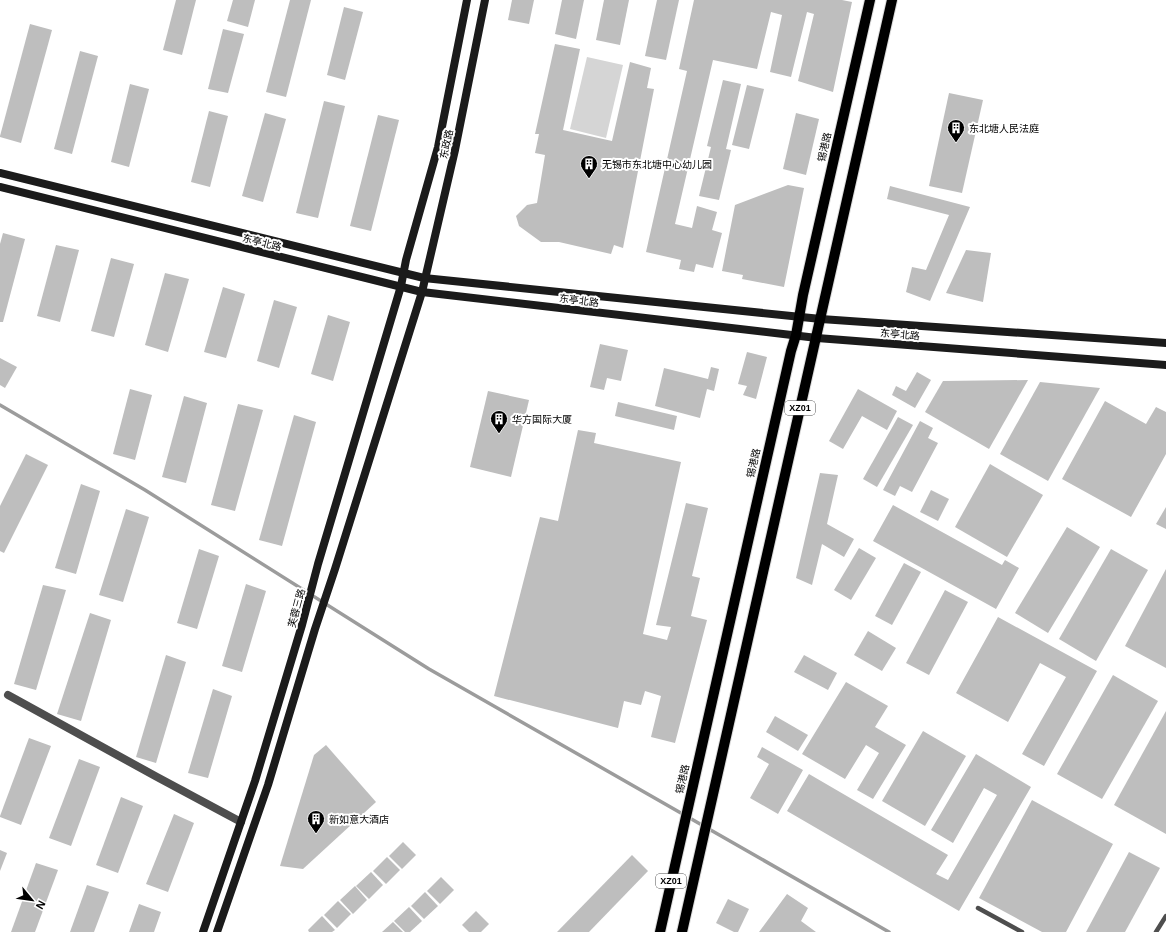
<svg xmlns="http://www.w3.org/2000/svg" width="1166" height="932" viewBox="0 0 1166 932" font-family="Helvetica,'Noto Sans SC',sans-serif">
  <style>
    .green { fill: #d5d5d5 }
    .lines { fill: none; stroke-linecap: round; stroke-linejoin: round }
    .stream { stroke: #9c9c9c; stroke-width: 3.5 }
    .building { fill: #bebebe }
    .primary-casing { stroke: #dbdbdb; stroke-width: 12 }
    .lane { stroke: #4e4e4e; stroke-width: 4.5 }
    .street { stroke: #4e4e4e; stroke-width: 8 }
    .secondary { stroke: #1b1b1b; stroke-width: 8 }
    .primary { stroke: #000; stroke-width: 10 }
    .labels { text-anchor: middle; stroke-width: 4; stroke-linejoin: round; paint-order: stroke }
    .shield { fill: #fff; stroke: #4c4c4c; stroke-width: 1 }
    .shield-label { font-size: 9px; font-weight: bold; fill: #000 }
    .poi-label { font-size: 10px; fill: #000; stroke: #fff; text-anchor: start }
    .street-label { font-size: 10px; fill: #000; stroke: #fff }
  </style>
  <rect width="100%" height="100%" fill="#fff"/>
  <path class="green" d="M587 57 623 65 606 138 570 129Z"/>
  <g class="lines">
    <path class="stream" d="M0 405 145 490 429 669 889 932"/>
  </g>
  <g class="building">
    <path d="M176 0H196L182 55 163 50Z"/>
    <path d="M233 0H255L248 27 227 21Z"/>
    <path d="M290 0H311L286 97 266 92Z"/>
    <path d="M512 0H534L529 24 508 20Z"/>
    <path d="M562 0H584L576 39 555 34Z"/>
    <path d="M604 0H629L620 45 596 40Z"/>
    <path d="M657 0H679L666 60 645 56Z"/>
    <path d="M694 0H842L852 2 833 92 798 81 814 14 807 12 791 77 770 72 782 15 771 12 757 69 713 60 675 224 692 228 697 206 717 212 712 230 722 233 713 268 696 264 694 272 679 269 681 260 646 252 687 71 679 69Z"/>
    <path d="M344 7 363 12 345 80 327 75Z"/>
    <path d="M30 24 52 30 21 143 0 137V136Z"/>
    <path d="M223 29 244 34 228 93 208 89Z"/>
    <path d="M555 44 580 49 563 130 612 141 630 62 651 68 647 88 654 89 623 248 614 245 611 254 559 242H541L519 226 516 216 527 205 537 203 545 155 535 153 539 134H535Z"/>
    <path d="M80 51 98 56 72 154 54 149Z"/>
    <path d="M723 80 741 84 726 149 731 150 719 200 699 196 711 147 707 146Z"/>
    <path d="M130 84 149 89 129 167 111 162Z"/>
    <path d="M747 85 764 89 749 149 732 145Z"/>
    <path d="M949 93 983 100 962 193 929 186Z"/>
    <path d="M324 101 345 106 318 218 296 213Z"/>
    <path d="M209 111 228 116 210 187 191 182Z"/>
    <path d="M265 113 286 119 263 202 242 196Z"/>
    <path d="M796 113 819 119 806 175 783 169Z"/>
    <path d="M378 115 399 120 371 231 350 226Z"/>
    <path d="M788 185 804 188 784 287 742 279 743 275 722 271 735 205Z"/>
    <path d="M890 186 970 207 930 301 906 292 912 267 926 270 949 215 887 199Z"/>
    <path d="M3 233 25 239 3 322H0V244Z"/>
    <path d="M56 245 79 250 60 322 37 316Z"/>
    <path d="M966 250 991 253 983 302 946 293Z"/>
    <path d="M111 258 134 264 114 337 91 331Z"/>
    <path d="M165 273 189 279 168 352 145 345Z"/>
    <path d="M223 287 245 294 226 358 204 352Z"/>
    <path d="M274 300 297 307 279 368 257 361Z"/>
    <path d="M328 315 350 322 333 381 311 374Z"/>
    <path d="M600 344 628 350 621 381 607 378 604 390 590 387Z"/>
    <path d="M747 352 767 357 756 399 743 395 747 386 738 384Z"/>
    <path d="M0 358 17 367 5 388 0 385Z"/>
    <path d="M711 367 719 369 714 391 707 389 700 418 655 406 664 368 708 379Z"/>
    <path d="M917 372 931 380 915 408 892 395 896 386 906 391Z"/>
    <path d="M1028 380 989 449 925 412 943 381Z"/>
    <path d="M1040 382 1100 388 1048 481 1000 454Z"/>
    <path d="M130 389 152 395 135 460 113 454Z"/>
    <path d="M858 389 897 411 887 430 862 416 843 449 829 441Z"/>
    <path d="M488 391 529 400 511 477 470 467Z"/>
    <path d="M184 396 207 403 186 483 162 477Z"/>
    <path d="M1105 401 1146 424 1156 407 1166 412V454L1131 517 1062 479Z"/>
    <path d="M618 402 677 416 674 430 615 416Z"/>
    <path d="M238 404 263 410 235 511 211 505Z"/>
    <path d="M294 415 316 422 282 546 259 540Z"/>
    <path d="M898 417 913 425 877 487 863 479Z"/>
    <path d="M920 421 933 428 928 438 938 443 912 492 900 486 895 496 883 490Z"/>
    <path d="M578 430 596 433 594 443 681 462 643 634 667 640 671 627 656 625 686 503 708 508 692 576 700 578 691 616 707 620 675 743 651 737 661 696 645 691 641 705 624 701 618 728 494 696 540 517 558 521Z"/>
    <path d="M26 454 48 465 4 553 0 551V506Z"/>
    <path d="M990 464 1043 495 1007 557 955 527Z"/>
    <path d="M820 473 838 475 827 524 854 539 844 557 822 544 812 585 796 578Z"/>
    <path d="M81 484 100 491 76 574 55 568Z"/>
    <path d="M931 490 949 499 938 521 920 512Z"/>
    <path d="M893 505 1002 565 1005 560 1019 568 996 609 873 541Z"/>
    <path d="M1166 507V529L1156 524Z"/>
    <path d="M126 509 149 517 123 602 99 595Z"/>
    <path d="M1067 527 1100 547 1048 633 1015 613Z"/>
    <path d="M859 548 876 558 851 600 834 590Z"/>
    <path d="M199 549 219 556 197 629 177 623Z"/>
    <path d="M1111 549 1148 570 1096 661 1059 639Z"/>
    <path d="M904 563 921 572 892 625 875 616Z"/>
    <path d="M1166 569V668L1125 646Z"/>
    <path d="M246 584 266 591 242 672 222 666Z"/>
    <path d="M43 585 66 590 36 690 14 684Z"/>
    <path d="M945 590 968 602 929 675 906 663Z"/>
    <path d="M90 613 111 620 81 721 57 714Z"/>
    <path d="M998 617 1097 671 1044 766 1022 754 1066 677 1040 663 1008 722 956 693Z"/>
    <path d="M868 631 896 648 882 671 854 655Z"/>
    <path d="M166 655 186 662 156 763 136 757Z"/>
    <path d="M804 655 837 673 828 690 794 672Z"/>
    <path d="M1113 675 1158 701 1102 799 1057 774Z"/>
    <path d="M846 682 888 706 875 727 906 745 873 799 857 790 879 753 866 745 845 779 802 754Z"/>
    <path d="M213 689 232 696 208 778 188 773Z"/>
    <path d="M1166 711V834L1114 805Z"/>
    <path d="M775 716 808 735 798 751 766 732Z"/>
    <path d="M923 731 966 756 925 826 882 801Z"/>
    <path d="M29 738 51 746 21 825 0 817V816Z"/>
    <path d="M326 745 376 802 303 869 280 866 314 755Z"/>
    <path d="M762 747 803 770 778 814 750 798 769 764 757 757Z"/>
    <path d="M976 754 1031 787 959 911 787 811 809 774 948 855 936 874 948 880 997 795 984 788 953 843 931 830Z"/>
    <path d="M79 759 100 767 71 846 49 838Z"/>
    <path d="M121 797 143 806 118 873 96 865Z"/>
    <path d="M1032 800 1113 844 1066 932H1042L979 898Z"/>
    <path d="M174 814 194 823 168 892 146 884Z"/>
    <path d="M403 842 416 855 402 869 389 856Z"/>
    <path d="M0 850 7 853 0 871Z"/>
    <path d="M1129 852 1160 868 1125 932H1086Z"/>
    <path d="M632 855 648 871 589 932H557Z"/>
    <path d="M387 857 400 870 386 884 373 871Z"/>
    <path d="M36 863 58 870 35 932H11Z"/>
    <path d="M371 872 383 885 369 899 356 886Z"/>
    <path d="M441 877 454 890 440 904 427 891Z"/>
    <path d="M87 885 109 892 94 932H70Z"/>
    <path d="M355 886 367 900 353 914 340 900Z"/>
    <path d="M425 892 438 906 424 919 411 906Z"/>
    <path d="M787 894 808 908 801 921 816 932H759Z"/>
    <path d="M728 899 749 909 738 932H734L716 923Z"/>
    <path d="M338 901 351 914 337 928 324 915Z"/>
    <path d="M139 904 161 912 154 932H129Z"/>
    <path d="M409 907 422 921 410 932H405L394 921Z"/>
    <path d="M476 911 489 924 481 932H469L462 925Z"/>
    <path d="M322 916 335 930 332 932H309L308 930Z"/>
    <path d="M393 922 403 932H382Z"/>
  </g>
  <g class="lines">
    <defs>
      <g id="primary">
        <path d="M660 932 791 351 796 335 803 295 870 0"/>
        <path d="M682 932 892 0"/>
      </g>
    </defs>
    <use href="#primary" class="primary-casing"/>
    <g class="lane">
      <path d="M978 908 1022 932"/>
      <path d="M1156 932 1166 916"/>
    </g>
    <path class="street" d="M8 695 157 777 241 822"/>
    <g class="secondary">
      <path d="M0 173 424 278 821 319 1166 343"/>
      <path d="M0 187 422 292 817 338 1166 365"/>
      <path d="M203 932 255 781 302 625 318 564 401 286 406 260 438 147 467 0"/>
      <path d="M217 932 268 785 315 629 335 569 422 292 455 150 485 0"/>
    </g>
    <use href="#primary" class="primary"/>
  </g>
  <defs>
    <symbol id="building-pin" viewBox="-11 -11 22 30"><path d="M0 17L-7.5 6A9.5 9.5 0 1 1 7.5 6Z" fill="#000" stroke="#fff"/><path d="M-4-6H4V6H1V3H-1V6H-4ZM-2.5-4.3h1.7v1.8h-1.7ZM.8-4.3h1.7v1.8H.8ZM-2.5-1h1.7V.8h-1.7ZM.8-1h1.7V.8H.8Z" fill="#fff"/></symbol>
  </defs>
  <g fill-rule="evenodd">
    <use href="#building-pin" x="946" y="118" width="20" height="27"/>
    <use href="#building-pin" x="579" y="154" width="20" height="27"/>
    <use href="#building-pin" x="489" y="409" width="20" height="27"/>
    <use href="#building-pin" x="306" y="809" width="20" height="27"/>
  </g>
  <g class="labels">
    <g class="shield">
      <rect x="785" y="401" width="30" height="14" rx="3"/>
      <rect x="656" y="874" width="30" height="14" rx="3"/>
    </g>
    <g class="shield-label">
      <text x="800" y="411">XZ01</text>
      <text x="671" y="884">XZ01</text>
    </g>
    <g class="poi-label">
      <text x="969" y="132">东北塘人民法庭</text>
      <text x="602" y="168">无锡市东北塘中心幼儿园</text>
      <text x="512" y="423">华方国际大厦</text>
      <text x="329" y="823">新如意大酒店</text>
    </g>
    <g class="street-label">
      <text transform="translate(446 144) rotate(-78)" y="4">东政路</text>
      <text transform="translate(824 147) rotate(-77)" y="4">锡港路</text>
      <text transform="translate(262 242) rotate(14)" y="4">东亭北路</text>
      <text transform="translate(579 300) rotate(7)" y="4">东亭北路</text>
      <text transform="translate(900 334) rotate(5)" y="4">东亭北路</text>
      <text transform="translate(753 463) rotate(-77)" y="4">锡港路</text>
      <text transform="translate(296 608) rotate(-75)" y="4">芙蓉三路</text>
      <text transform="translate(682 779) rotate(-77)" y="4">锡港路</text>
    </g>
  </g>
  <g transform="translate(32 900) rotate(119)" stroke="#ffffff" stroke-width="3" paint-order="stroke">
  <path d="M0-3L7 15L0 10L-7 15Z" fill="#000000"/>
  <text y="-6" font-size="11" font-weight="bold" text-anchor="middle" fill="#000000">N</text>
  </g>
</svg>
